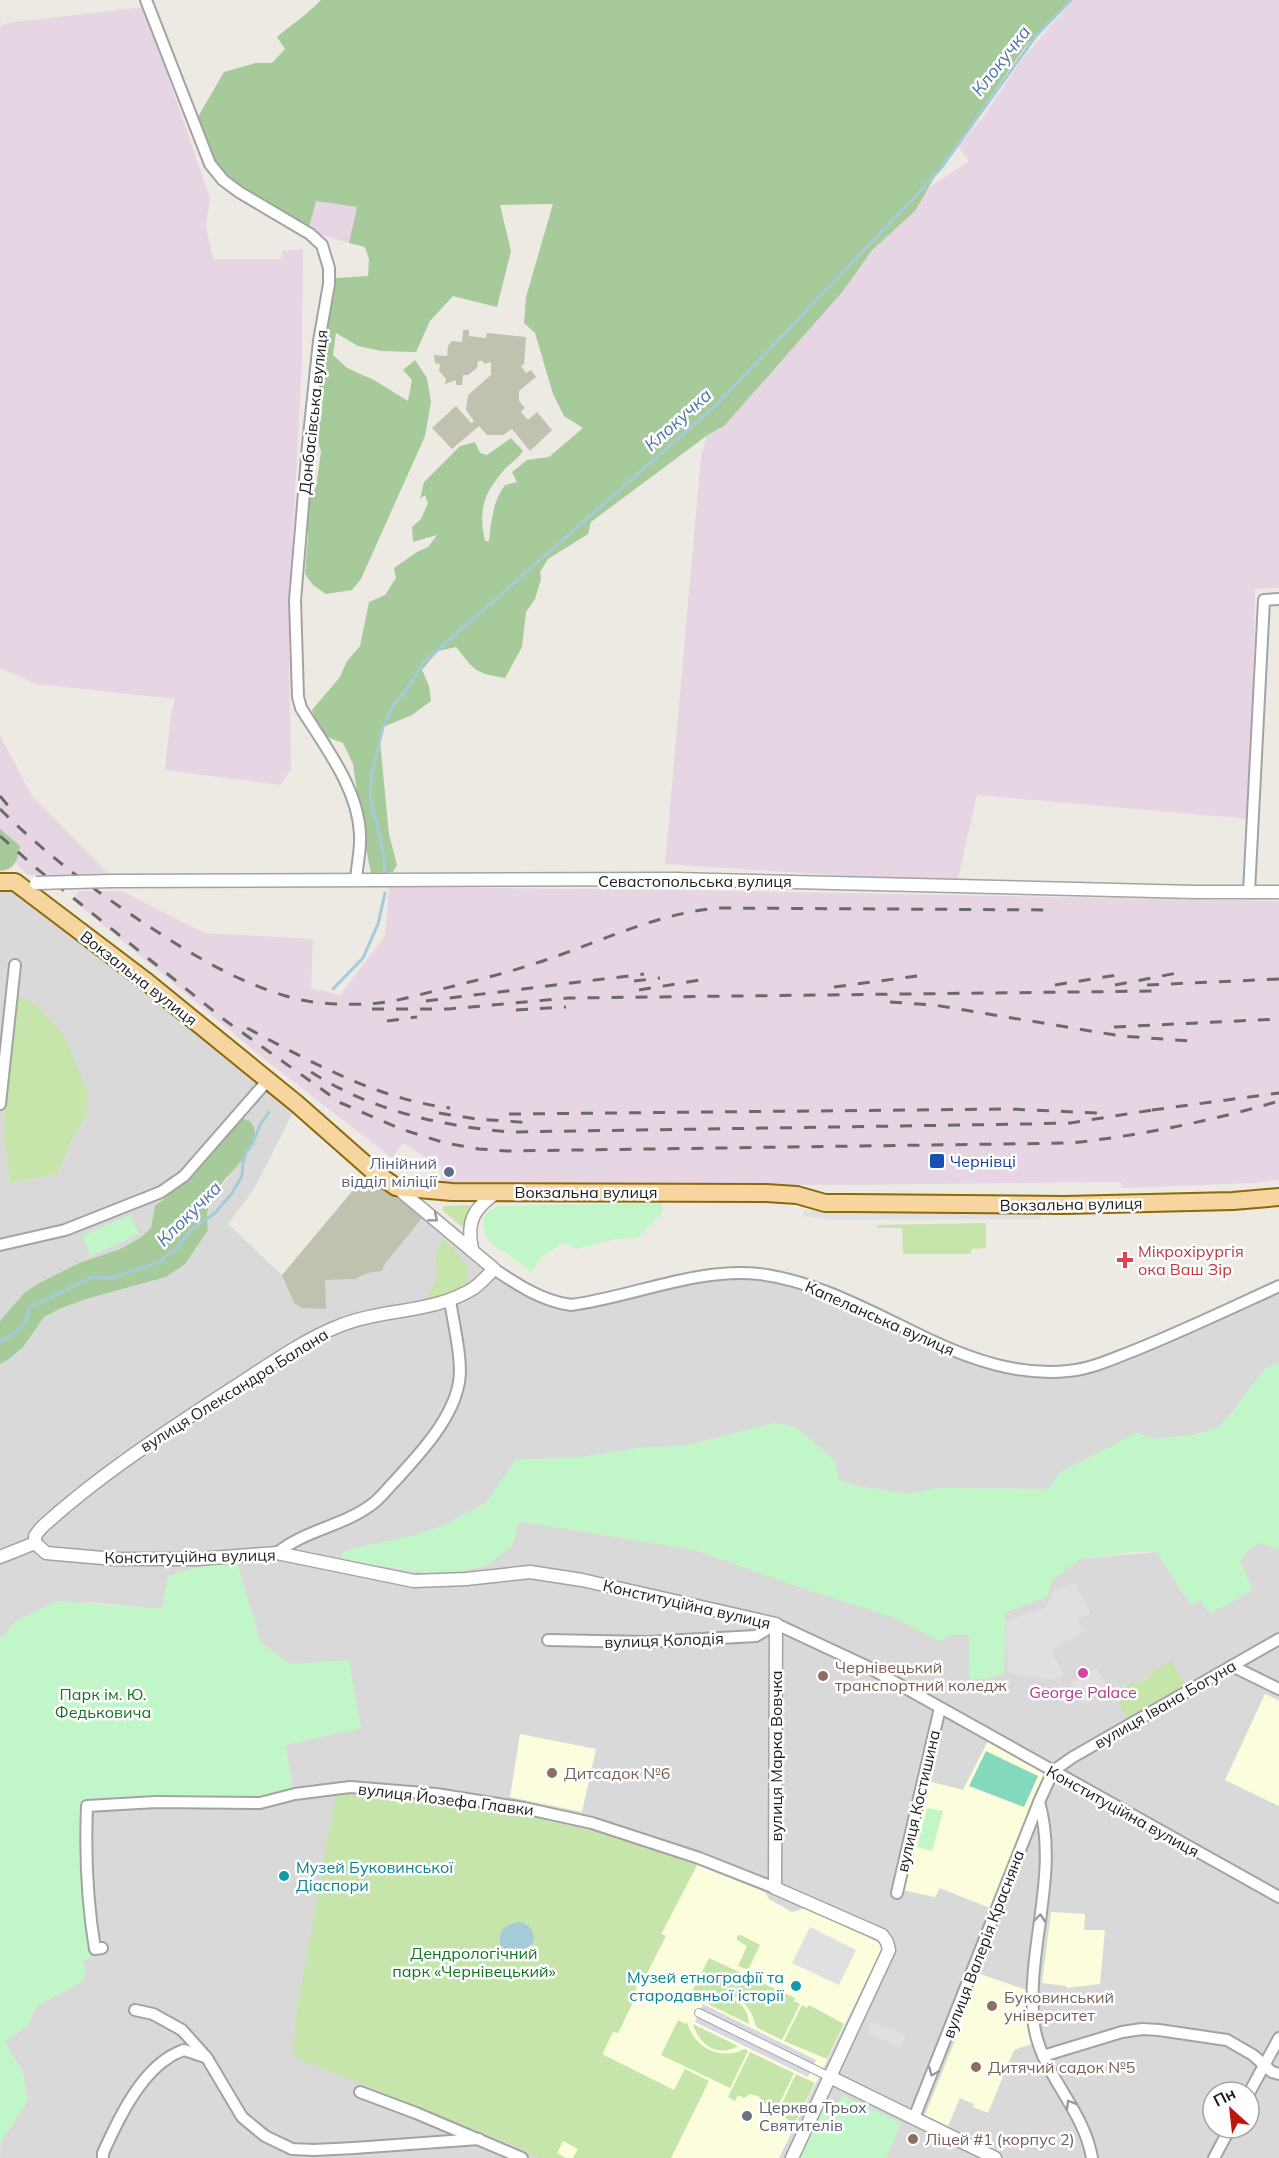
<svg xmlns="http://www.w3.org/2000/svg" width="1279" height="2158" viewBox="0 0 1279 2158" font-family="Mulish,sans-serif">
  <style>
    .residential { fill: #dad9d9; fill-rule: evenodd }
    .industrial { fill: #e6d5e2 }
    .education { fill: #fbfddc }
    .construction { fill: #c0c1af }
    .grass { fill: #c5e5ab }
    .forest { fill: #a6ca99 }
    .park { fill: #c1f6c8 }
    .pitch { fill: #84d9bc }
    .parking { fill: #e0e0e0 }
    .plaza { fill: #d8d7e3 }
    .water { fill: #a5cbd9 }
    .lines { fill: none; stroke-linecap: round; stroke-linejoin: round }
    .stream { stroke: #a5cbd9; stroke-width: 3 }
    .pedestrian-casing { stroke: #a3a3a3; stroke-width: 10 }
    .minor-casing { stroke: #a3a3a3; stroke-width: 14 }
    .tertiary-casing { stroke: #a3a3a3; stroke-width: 15 }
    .primary-casing { stroke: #8d6708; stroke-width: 20 }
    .pedestrian { stroke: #fff; stroke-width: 8 }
    .minor { stroke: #fff; stroke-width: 10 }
    .tertiary { stroke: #fff; stroke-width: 12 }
    .primary { stroke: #f6d59f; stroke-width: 16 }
    .rail { stroke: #6a6a6a; stroke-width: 3; stroke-dasharray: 12 12; stroke-linecap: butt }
    .tertiary-bridge-casing { stroke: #a3a3a3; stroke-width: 15; stroke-linecap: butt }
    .tertiary-bridge { stroke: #fff; stroke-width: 12 }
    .oneway { stroke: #999 }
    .transit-dot { fill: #1a4fb4; stroke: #fff; stroke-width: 2 }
    .service-dot { fill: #5c6f8a; stroke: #fff; stroke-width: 2 }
    .health-dot { fill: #e0444e; stroke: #fff; stroke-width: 2 }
    .hotel-dot { fill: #d1479c; stroke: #fff; stroke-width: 2 }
    .education-dot { fill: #8d6e63; stroke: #fff; stroke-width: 2 }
    .culture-dot { fill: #0f9aa8; stroke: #fff; stroke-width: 2 }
    .worship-dot { fill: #6b7280; stroke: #fff; stroke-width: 2 }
    .labels { text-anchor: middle; stroke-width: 5; stroke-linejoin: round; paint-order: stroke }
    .street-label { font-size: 16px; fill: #1c1c1c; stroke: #fff }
    .transit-label { font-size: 16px; fill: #164399; stroke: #fff; text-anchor: start }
    .service-label { font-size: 16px; fill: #4e5e75; stroke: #fff; text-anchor: end }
    .health-label { font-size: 16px; fill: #be3a42; stroke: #fff; text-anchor: start }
    .education-label { font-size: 16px; fill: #785e54; stroke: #fff; text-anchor: start }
    .hotel-label { font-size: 16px; fill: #b23c85; stroke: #fff }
    .park-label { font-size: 16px; fill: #11741e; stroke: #fff }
    .culture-label { font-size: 16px; fill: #0d838f; stroke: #fff; text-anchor: start }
    .worship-label { font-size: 16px; fill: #5b616d; stroke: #fff; text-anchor: start }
    .water-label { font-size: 18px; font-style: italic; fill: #4f76a6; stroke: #fff }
  </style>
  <rect width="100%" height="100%" fill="#edeae3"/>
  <path class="residential" d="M0 884 20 888 296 1107 254 1189 228 1224 282 1275 294 1303 324 1280 355 1279 368 1273 382 1271 385 1264 426 1213 494 1270 556 1304 726 1274 789 1279 981 1360 1019 1371 1106 1365 1153 1349 1279 1289V1363L1266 1368 1221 1426 1194 1435 1154 1439 1136 1433 1050 1489 940 1488 908 1494 856 1486 838 1480 835 1461 795 1427 775 1423 685 1446 640 1448 582 1457 516 1460 487 1502 443 1526 341 1560 444 1575 512 1546 519 1521 696 1550 797 1586 890 1616 940 1641 950 1635H969L970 1679 1004 1674 1005 1612 1047 1597 1051 1580 1080 1559 1157 1552 1190 1604 1240 1561 1249 1549 1260 1542 1279 1549V1701L1265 1694 1226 1780 1279 1806V2158H886L901 2123 830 2104 798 2158H0L1 2141 28 2100 22 2070 4 2042 27 2026 37 2006 83 1981V1803L294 1790 285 1745 361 1728 289 1664 261 1643 236 1561 162 1609 87 1602 19 1619 0 1639V1364L8 1360 44 1317 59 1309 86 1299 166 1277 208 1230 206 1213 211 1200 253 1145 213 1150 188 1180 155 1206 151 1228 140 1238 120 1249 79 1263 41 1282 25 1292 0 1321ZM21 997 36 1005 87 1115 71 1142 57 1174 10 1183 4 1137 5 1091ZM1045 1608 1090 1612 1077 1619 1084 1632 1050 1650 1006 1621ZM1150 1673 1185 1685 1128 1718 1126 1717 1133 1683 1134 1685 1151 1675ZM596 1750 535 1802 510 1797ZM967 1784 972 1901 939 1888 935 1897 903 1890ZM1085 1914 1084 1930H1105L1066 1988ZM1014 2050 974 2107 975 2104 960 2098 948 2126 925 2115 938 2085ZM1213 2092H1249V2128H1213Z"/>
  <g class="industrial">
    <path d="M1073 0H1279V588L1255 589 1250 819 977 795 957 883 665 864 701 457 716 405 916 196 969 161 958 146 981 120 1023 58Z"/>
    <path d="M144 7 210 198 206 226 213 259H281L282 251 303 249 302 363 291 568 289 649 291 769 280 785 165 770 171 712 175 699 37 684 0 668V26L6 23Z"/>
    <path d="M315 201 357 207 349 243 308 231Z"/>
    <path d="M0 735 32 796 110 875H28L0 848Z"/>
    <path d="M389 887 684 890 1279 901V1180L1252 1183 1122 1188 1121 1182H1103L845 1185 442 1183 441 1167 403 1143 392 1158 268 1062 78 904 75 897 79 891H122L204 933 313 939 311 988 340 995 385 936Z"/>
  </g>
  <g class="education">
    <path d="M1265 1694 1279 1701V1806L1225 1780Z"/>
    <path d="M520 1734 596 1749 582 1812 510 1797Z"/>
    <path d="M990 1737 1052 1771 995 1910 940 1888 935 1897 903 1890 928 1781 963 1790Z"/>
    <path d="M697 1865 765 1892 769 1899 792 1912 806 1908 884 1945 779 2158H554L604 2056 602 2055 613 2031 617 2033 640 1977H645L665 1936 661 1934Z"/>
    <path d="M1051 1912 1085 1914 1084 1930H1105L1100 1984 1067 1988 1066 1986 1042 1983Z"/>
    <path d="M977 1973 1027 1990 1032 2044 1014 2050 988 2113 973 2107 974 2104 960 2098 948 2126 925 2115 960 2028 957 2026Z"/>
  </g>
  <g class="construction">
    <path d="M463 330H469V336L486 338 487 333 526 337 524 364 521 366 526 373 531 370 536 377 519 391V401L525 408 521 412 528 420 537 412 552 430 530 451 512 429 503 435H487L479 426 452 449 432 428 456 406 471 423 474 421 466 410 468 395 491 375V362L484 364 483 361H478L477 368 468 375H463L462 385H456V380L445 384 446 379 439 371 440 364 435 363 434 355 447 356 448 346 452 341 462 342Z"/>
    <path d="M370 1170 426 1213 385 1264 382 1271 368 1273 355 1279 325 1280 326 1309 302 1308 294 1303 282 1275Z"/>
  </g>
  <g class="grass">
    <path d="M13 996 21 997 36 1005 63 1034 87 1090V1114L71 1142 57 1174 10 1183 4 1137 5 1091Z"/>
    <path d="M468 1205 472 1208 465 1225 461 1226 442 1210 444 1206Z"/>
    <path d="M986 1223V1248L972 1249 970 1254H903L902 1228H877V1225Z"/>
    <path d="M445 1240 467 1266 468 1283 461 1291 423 1302C427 1295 436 1284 437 1276 438 1259 430 1254 445 1240Z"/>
    <path d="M1172 1661 1185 1685 1129 1718 1126 1717 1113 1693 1133 1682 1134 1685 1151 1676 1150 1673Z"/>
    <path d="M336 1793 508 1810 636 1842 697 1865 661 1934 666 1936 645 1977H640L635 1987 638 1992 618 2033 613 2032 602 2054 674 2090 685 2069 709 2081 671 2158H573L578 2149 563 2141 557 2153 566 2158H539L519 2148 293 2056 297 2010Z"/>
    <path d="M741 1935 760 1945 748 1970 738 1966 747 1946 737 1940V1936Z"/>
    <path d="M709 1958 795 1998 794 2001 800 2004 782 2040 756 2027C750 1997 726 1988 699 1998L700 1995 692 1992Z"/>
    <path d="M719 1997C736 1997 748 2006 749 2024L704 2002Z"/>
    <path d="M802 2005 807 2008 809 2005 844 2024 827 2059 784 2041Z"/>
    <path d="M678 2020 686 2024 687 2022C694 2048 720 2061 745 2049L748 2051 730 2088 661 2055Z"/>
    <path d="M693 2024 738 2046C718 2058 699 2045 693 2024Z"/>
    <path d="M750 2052 794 2073 772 2119 765 2115 769 2108 758 2096 750 2094 744 2098 738 2095 735 2101 728 2097Z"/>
    <path d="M796 2074 815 2083 795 2123 777 2114Z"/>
  </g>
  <g class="forest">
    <path d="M321 0H1071L1025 47 934 178 915 211 872 250 843 291 724 426 709 434 591 522 588 534 548 559 540 572 541 579 535 599 526 612 522 647 505 678C475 673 475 671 456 647L438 651 422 670 429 686 431 701 412 715 383 727 380 742 389 834 397 865 393 872 371 873 363 834 353 764 343 743 319 734 312 710 340 677 347 661 360 646 369 602 385 595 396 578 394 568 417 552 428 547 437 535 413 542 412 527 421 519 428 503 425 495 420 499 424 482 460 446 475 442 480 453 487 455 511 438 523 451C515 462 507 465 500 475 482 496 479 514 485 541H489C491 522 493 501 505 485L517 482 512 472 527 460 549 457 583 428 564 416 553 394 535 333 524 323 526 297 553 204 500 205 511 251 497 307 453 296 430 321 416 352 381 351 358 346 336 333 333 355 347 368 374 380 408 401 412 380 403 370 415 360 427 378 431 402 425 436 361 579 352 590 326 594 313 585 305 574 308 535V502L316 487 321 452 314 426 324 363 329 312 336 278 368 276 369 259 365 247 349 243 357 207 316 201 308 231 227 189 210 173 202 147 199 115 224 72 256 63H272L285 49 277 37C292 24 308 14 321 0Z"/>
    <path d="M0 829 20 846C17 860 16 869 0 871Z"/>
    <path d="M241 1119C255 1118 258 1135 252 1146 241 1166 219 1181 210 1202 206 1212 207 1220 208 1230L185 1264 166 1277 86 1299 59 1309 44 1317 23 1347 8 1360 0 1364V1321L25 1292 41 1282 79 1263 120 1249 140 1238 151 1228 155 1206 188 1180Z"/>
  </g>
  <g class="park">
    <path d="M662 1203V1213L637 1238 616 1239 576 1249 564 1242 541 1257 531 1272C524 1267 516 1260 509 1255 495 1246 484 1242 483 1224 483 1212 491 1209 501 1206Z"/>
    <path d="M130 1215 139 1234 91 1256 82 1236Z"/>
    <path d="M1279 1363V1549L1260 1543 1249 1549 1240 1561 1253 1590 1210 1614 1200 1600 1190 1604 1157 1552H1134L1080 1559 1052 1580 1047 1597 1005 1612 1004 1674 988 1678 970 1680 969 1635H951L940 1641 890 1616 797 1586 695 1550 519 1521 512 1546 488 1565 444 1575 341 1560 343 1551 414 1535 443 1526 487 1502 515 1460 582 1457 640 1448 685 1446 775 1423 795 1427 835 1461 838 1480 856 1486 908 1494 940 1488 1049 1489 1059 1473 1136 1433 1154 1439 1194 1435 1221 1426 1266 1368Z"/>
    <path d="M236 1561 261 1643 289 1664 349 1660 361 1728 285 1745 294 1791 261 1799 83 1803 92 1950 90 1958 83 1960 85 1971 84 1980 37 2006 27 2026 4 2042 22 2070 28 2100 1 2141 0 2148V1639L19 1619 56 1601 162 1609 168 1576 216 1562Z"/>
    <path d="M927 1808 943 1811 932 1851 917 1847Z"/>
    <path d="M842 2095 901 2123 886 2158H798L824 2102 835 2106Z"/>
  </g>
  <path class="pitch" d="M986 1751 1038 1776 1024 1807 969 1786Z"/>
  <g class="parking">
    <path d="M1041 1210V1219L832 1220 803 1216V1211Z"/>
    <path d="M1075 1583 1090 1612 1077 1619 1084 1632 1051 1650 1064 1675 1055 1680 1008 1673 1006 1621 1045 1608 1053 1592Z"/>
    <path d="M1097 1668 1109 1689 1083 1703 1071 1682Z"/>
    <path d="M810 1927 856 1950 839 1985 792 1963Z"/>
    <path d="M872 2021 906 2036 900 2048 867 2033Z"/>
  </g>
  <path class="plaza" d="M703 2004 816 2060 808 2077 695 2022Z"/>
  <path class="water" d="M519 1922C529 1923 536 1933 533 1943L523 1951H506L500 1944C499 1929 505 1925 519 1922Z"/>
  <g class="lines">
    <g class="stream">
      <path d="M385 875 384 855 370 796 372 774 383 727 392 707 406 691 423 663 716 405 916 196 941 168 1036 36 1071 0"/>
      <path d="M333 989 363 958 378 924 385 893"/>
      <path d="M0 1342C16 1333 27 1327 29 1308L92 1277 111 1278 160 1262 168 1254 177 1249 191 1230 215 1213 232 1193 242 1176 243 1163 246 1152 253 1143 260 1125 269 1112"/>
    </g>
    <defs>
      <path id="pedestrian" d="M699 2013 830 2077"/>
      <g id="minor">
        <path d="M146 0 210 164 223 180 239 192 310 234 322 245 329 268V284L319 341 308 445 295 600 298 697 301 708C324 745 358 788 360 834 361 849 357 865 356 880"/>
        <path d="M1249 892 1264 600 1279 599"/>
        <path d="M0 1104 15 965"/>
        <path d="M0 1245 65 1230 161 1192 184 1176 268 1080"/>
        <path d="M494 1269C518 1285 542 1301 571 1305 632 1297 698 1267 759 1274 818 1281 875 1314 928 1339 972 1360 1019 1376 1068 1371 1091 1369 1112 1359 1133 1351 1183 1331 1231 1308 1279 1286"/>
        <path d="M277 1553C305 1530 343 1526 371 1505 380 1499 387 1489 394 1482 418 1456 453 1419 459 1382 463 1361 453 1322 450 1300"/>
        <path d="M548 1640 647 1642 756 1636 776 1624 866 1666 1279 1897"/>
        <path d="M1232 1666 1279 1689"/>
        <path d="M1039 1802C1060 1875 1025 1951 1034 2025 1041 2074 1084 2109 1092 2158"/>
        <path d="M897 1893 940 1708"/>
        <path d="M102 1948 95 1949C87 1901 85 1854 87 1806L156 1802 260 1803 295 1794 350 1787 436 1794 524 1808 592 1823 699 1858 775 1888"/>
        <path d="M135 2010 153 2014 182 2030 207 2058 242 2117 265 2136 292 2149 314 2150 354 2148 479 2139"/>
        <path d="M1043 2056 1122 2032 1142 2029 1159 2030 1227 2040 1253 2055 1272 2072 1279 2074"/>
        <path d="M360 2092 416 2113 522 2158"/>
        <path d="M1249 2093 1279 2038"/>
        <path d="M914 2118 1039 1802 1053 1771 1073 1757 1279 1639"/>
        <path d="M103 2158V2153C117 2122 138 2077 168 2058 173 2054 179 2052 184 2050L205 2057"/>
        <path d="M1214 2158 1230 2128"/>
      </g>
      <g id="tertiary">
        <path d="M111 881 675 879 1194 892H1279"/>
        <path d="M472 1249C466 1221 474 1208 497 1192"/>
        <path d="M35 1543 46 1553 114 1559H198L277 1553 414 1581 466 1579 530 1572 582 1580 776 1624 775 1888 882 1935 887 1942 889 1950 792 2158"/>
        <path d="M35 1543V1536L41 1528C100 1474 166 1432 233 1388 266 1367 301 1341 339 1326 383 1308 433 1314 474 1288 481 1283 488 1275 494 1269L396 1187"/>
        <path d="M0 1557 35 1543"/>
        <path d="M830 2077 995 2158"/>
      </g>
      <path id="primary" d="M0 882H15L147 982 297 1104 373 1171 396 1187 452 1192 766 1193 797 1195 825 1203H850L1065 1205 1233 1201 1279 1197"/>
    </defs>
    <use href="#pedestrian" class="pedestrian-casing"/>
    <use href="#minor" class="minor-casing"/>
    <use href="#tertiary" class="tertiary-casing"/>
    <use href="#primary" class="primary-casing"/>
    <use href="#pedestrian" class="pedestrian"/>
    <use href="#minor" class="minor"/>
    <use href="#tertiary" class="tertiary"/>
    <use href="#primary" class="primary"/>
    <g class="rail">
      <path d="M0 796 14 813"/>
      <path d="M0 809C46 855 99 894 153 929 194 956 238 982 286 996 311 1004 341 1005 367 1004 390 1003 415 996 438 990 469 982 500 975 530 965 593 946 653 913 720 908L1052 910"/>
      <path d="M0 836 36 868 226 1021 341 1103 401 1129 445 1143 479 1149 507 1151 1072 1143C1142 1135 1212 1121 1279 1101"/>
      <path d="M634 981 660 978"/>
      <path d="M1055 985 1123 974"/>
      <path d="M1115 985 1177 973"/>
      <path d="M1147 985 1279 979"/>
      <path d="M834 987 917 976"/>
      <path d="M639 990 706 979"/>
      <path d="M426 1001 644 974"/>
      <path d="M890 1002 934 1005 1121 1036 1189 1041"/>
      <path d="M372 1009H449L568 998 1158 991"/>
      <path d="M516 1010 566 1007"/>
      <path d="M387 1021 417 1017"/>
      <path d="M1114 1027 1279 1019"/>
      <path d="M247 1028C311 1062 377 1099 450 1108"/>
      <path d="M311 1072C370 1110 440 1126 510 1132L1028 1124 1070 1123 1159 1109"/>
      <path d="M1152 1110 1279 1093"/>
      <path d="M439 1113 476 1119 534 1123"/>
      <path d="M509 1114 1010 1109 1097 1113"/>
    </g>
    <defs>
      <path id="tertiary-bridge" d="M36 883 111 881"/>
    </defs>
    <use href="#tertiary-bridge" class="tertiary-bridge-casing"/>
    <use href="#tertiary-bridge" class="tertiary-bridge"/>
  </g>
  <defs><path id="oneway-chevron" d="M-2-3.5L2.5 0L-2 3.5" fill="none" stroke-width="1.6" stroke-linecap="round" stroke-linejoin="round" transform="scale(1.5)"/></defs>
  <g class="oneway">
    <use href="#oneway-chevron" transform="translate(434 1218) rotate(39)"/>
    <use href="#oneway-chevron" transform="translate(1040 1918) rotate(-85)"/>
    <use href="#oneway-chevron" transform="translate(933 2072) rotate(112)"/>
    <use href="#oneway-chevron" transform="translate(1070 2104) rotate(-120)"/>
  </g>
  <rect class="transit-dot" x="929" y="1153" width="16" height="16" rx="3"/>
  <circle class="service-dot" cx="449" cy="1172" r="6"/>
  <path class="health-dot" d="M1122 1251h6v6h6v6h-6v6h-6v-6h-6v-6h6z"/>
  <circle class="hotel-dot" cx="1083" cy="1673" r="6"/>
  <g class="education-dot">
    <circle cx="823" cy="1676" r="6"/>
    <circle cx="552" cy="1773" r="6"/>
    <circle cx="992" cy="2006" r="6"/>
    <circle cx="976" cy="2067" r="6"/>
    <circle cx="913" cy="2139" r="6"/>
  </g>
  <g class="culture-dot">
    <circle cx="284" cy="1876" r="6"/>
    <circle cx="796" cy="1986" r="6"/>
  </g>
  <circle class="worship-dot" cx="747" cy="2116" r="6"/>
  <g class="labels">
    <g class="street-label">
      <text transform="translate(313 412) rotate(-84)" y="6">Донбасівська вулиця</text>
      <text x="695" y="887">Севастопольська вулиця</text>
      <text transform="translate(139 978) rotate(38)" y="6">Вокзальна вулиця</text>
      <text x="586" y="1198">Вокзальна вулиця</text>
      <text transform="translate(1071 1204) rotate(-1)" y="6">Вокзальна вулиця</text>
      <text transform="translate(880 1318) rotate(24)" y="6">Капеланська вулиця</text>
      <text transform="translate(234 1390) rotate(-32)" y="6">вулиця Олександра Балана</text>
      <text transform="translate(190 1556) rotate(-1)" y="6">Конституційна вулиця</text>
      <text transform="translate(687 1604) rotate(13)" y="6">Конституційна вулиця</text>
      <text transform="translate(664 1640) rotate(-2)" y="6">вулиця Колодія</text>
      <text transform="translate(1165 1704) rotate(-30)" y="6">вулиця Івана Богуна</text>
      <text transform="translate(776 1756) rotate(-90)" y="6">вулиця Марка Вовчка</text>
      <text transform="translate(446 1799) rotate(7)" y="6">вулиця Йозефа Главки</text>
      <text transform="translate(918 1801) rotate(-77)" y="6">вулиця Костишина</text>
      <text transform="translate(1123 1811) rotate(29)" y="6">Конституційна вулиця</text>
      <text transform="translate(983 1944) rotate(-69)" y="6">вулиця Валерія Красняна</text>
    </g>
    <g class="transit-label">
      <text x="950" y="1167">Чернівці</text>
    </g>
    <g class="service-label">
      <text x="437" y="1169">Лінійний<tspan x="437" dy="18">відділ міліції</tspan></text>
    </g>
    <g class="health-label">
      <text x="1138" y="1257">Мікрохірургія<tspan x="1138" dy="18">ока Ваш Зір</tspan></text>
    </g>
    <g class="education-label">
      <text x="835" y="1673">Чернівецький<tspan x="835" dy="18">транспортний коледж</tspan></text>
      <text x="564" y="1779">Дитсадок №6</text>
      <text x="1004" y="2003">Буковинський<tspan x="1004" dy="18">університет</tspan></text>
      <text x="988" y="2073">Дитячий садок №5</text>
      <text x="925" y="2145">Ліцей #1 (корпус 2)</text>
    </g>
    <g class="hotel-label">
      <text x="1083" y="1698">George Palace</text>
    </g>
    <g class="park-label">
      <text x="103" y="1700">Парк ім. Ю.<tspan x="103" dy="18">Федьковича</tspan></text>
      <text x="474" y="1959">Дендрологічний<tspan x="474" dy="18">парк «Чернівецький»</tspan></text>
    </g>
    <g class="culture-label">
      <text x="296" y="1873">Музей Буковинської<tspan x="296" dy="18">Діаспори</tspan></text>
      <text x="784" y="1983" text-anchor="end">Музей етнографії та<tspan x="784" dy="18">стародавньої історії</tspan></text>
    </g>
    <g class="worship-label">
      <text x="759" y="2113">Церква Трьох<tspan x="759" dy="18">Святителів</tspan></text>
    </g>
    <g class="water-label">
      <text transform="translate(1001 61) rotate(-52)" y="6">Клокучка</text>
      <text transform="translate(678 420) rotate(-42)" y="6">Клокучка</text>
      <text transform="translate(189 1214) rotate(-45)" y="6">Клокучка</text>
    </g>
  </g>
  <g transform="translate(1231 2110) rotate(333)"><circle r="28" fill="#ffffff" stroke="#a4a4a4" stroke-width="1.5"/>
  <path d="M0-4.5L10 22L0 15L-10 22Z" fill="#be140b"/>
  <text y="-9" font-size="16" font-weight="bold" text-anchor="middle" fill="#1c1c1c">Пн</text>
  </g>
</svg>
